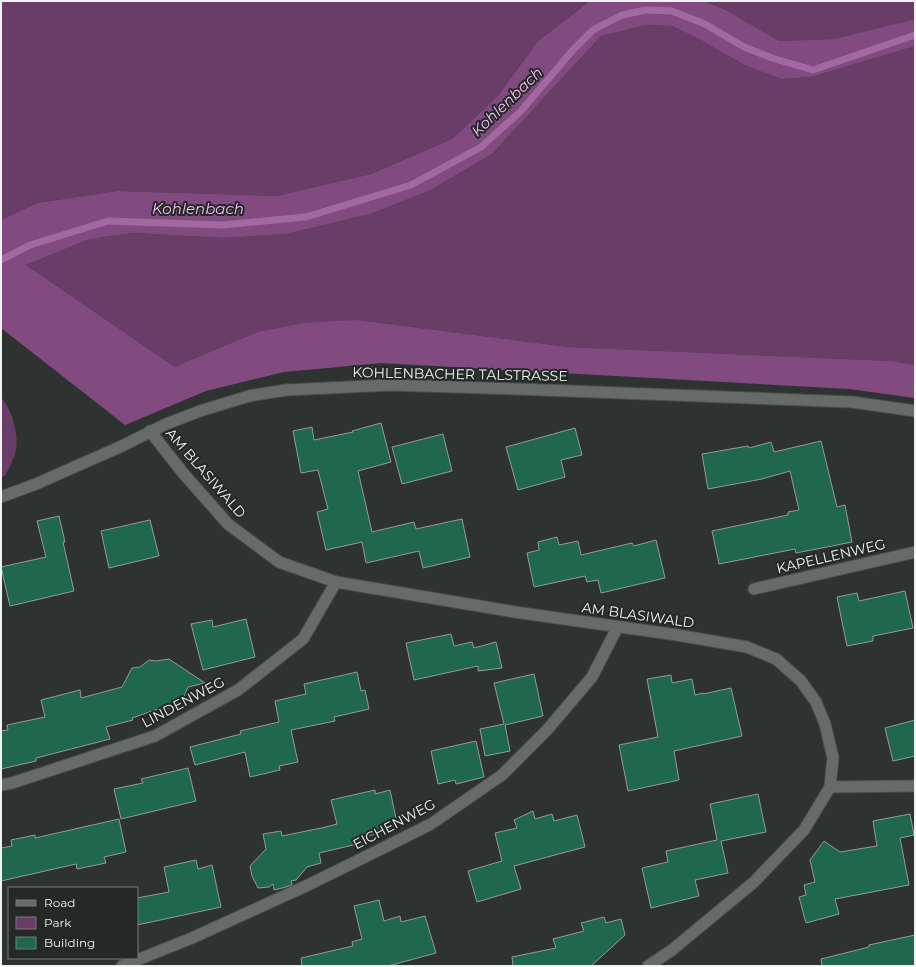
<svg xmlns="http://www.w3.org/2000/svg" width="916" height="967" viewBox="0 0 916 967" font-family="Montserrat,sans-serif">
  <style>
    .green { fill: #6a3d69 }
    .forest { fill: #814b80 }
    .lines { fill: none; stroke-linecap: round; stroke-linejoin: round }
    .stream { stroke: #a169a0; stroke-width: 7 }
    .building { fill: #1f674d; stroke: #959b98 }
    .minor-casing { stroke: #4a4f4d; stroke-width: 13 }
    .minor { stroke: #666b68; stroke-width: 11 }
    .labels { text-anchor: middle; stroke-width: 4; stroke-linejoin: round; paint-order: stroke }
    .street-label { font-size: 14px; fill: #f0f3f1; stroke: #242927 }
    .water-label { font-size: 15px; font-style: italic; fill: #fcbcf9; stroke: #242927 }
  </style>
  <rect width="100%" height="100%" fill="#2e3331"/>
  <g class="green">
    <path d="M1 1H590L538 41 497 97 452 139 371 174 276 196 117 191 37 203 1 220Z"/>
    <path d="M704 1H915V19L834 39 779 41 728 11Z"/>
    <path d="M647 25 672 26 782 79 811 77 915 46V365L892 361 568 347 357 320 175 367 26 265 87 240 110 236 134 233 223 238 286 234 370 214 429 191 492 154 601 36Z"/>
    <path d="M1 398C12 408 19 436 16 450 14 459 9 468 5 476L1 477Z"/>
  </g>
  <path class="forest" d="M590 1H704L728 11 779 41 834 39 915 19V46L811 77 782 79 745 65 701 40 672 26 647 25 601 36 492 154 429 191 370 214 286 234 223 238 134 233 110 236 87 240 26 265 175 367 258 332 304 323 357 320 568 347 892 361 915 365V398L849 389 381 363 284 372 206 391 125 425 1 328V220L37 203 117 191 276 196 371 174 452 139 497 97 538 41Z"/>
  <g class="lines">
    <path class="stream" d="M1 260 30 245 108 221 223 225 306 217 411 185 481 147 521 111 572 51 593 30 622 15 646 10 672 11 705 24 744 47 772 58 813 70 915 35"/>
  </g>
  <g class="building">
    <path d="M381 423 391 462 358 471 372 532 414 522 416 529 462 519 470 557 423 568 419 551 366 563 362 542 326 550 317 512 328 509 318 470 301 473 293 431 312 427 314 440 353 432 352 431Z"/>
    <path d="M575 428 582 455 561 460 565 477 518 490 506 447Z"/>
    <path d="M443 434 452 471 402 484 392 447Z"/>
    <path d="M821 441 837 507 845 505 852 542 796 553 795 549 719 564 712 531 788 515V512L799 510 790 471 762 479 708 489 702 454 748 446 749 448 771 442 774 452Z"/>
    <path d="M59 516 65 542H63L74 591 10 606 1 567 46 557 37 521Z"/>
    <path d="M150 520 159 556 109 568 101 531Z"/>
    <path d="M557 537 559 545 578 541 581 555 632 543 634 546 656 540 665 578 601 593 598 580 587 582 585 576 534 587 527 553 539 550 538 542Z"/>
    <path d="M905 591 913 628 873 636V641L847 646 837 597 857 593 859 601Z"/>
    <path d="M246 619 255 657 203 670 191 624 212 620 213 627Z"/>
    <path d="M451 634 454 646 472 642 474 648 496 642 502 668 478 671V666L414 680 406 643Z"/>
    <path d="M169 659 205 683 188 687 181 704 176 707 158 709 132 718 133 720 106 727 110 739 36 758V761L1 769V731L8 730 7 725 45 717 41 700 80 690 81 698 122 687 132 668 140 667 149 660 156 661Z"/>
    <path d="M357 672 361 691 365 690 369 709 334 717 335 721 291 730 298 762 279 766 280 770 250 777 245 752 195 765 190 747 241 734 240 731 279 722 275 701 306 694 304 684Z"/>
    <path d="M534 674 543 716 505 725 510 751 485 756 480 729 504 724 494 683Z"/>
    <path d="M671 675 672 683 692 679 695 695 703 693V694L731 688 742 736 674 751 679 780 628 791 619 745 658 737 647 679Z"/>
    <path d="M915 720V756L893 761 885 728Z"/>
    <path d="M476 741 484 777 456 784 455 780 438 784 431 751Z"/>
    <path d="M188 768 196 801 121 819 114 789 143 783 141 779Z"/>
    <path d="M375 790V794L390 790 398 828 364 837 366 842 319 853 321 863 307 867 296 880 291 881 292 885 286 887 274 890 273 884 269 887 258 888 252 876 250 866 266 849 263 834 281 831 282 836 326 827 337 824 331 800Z"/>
    <path d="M758 794 766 832 721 841 728 873 695 880 699 896 651 908 642 868 668 862 666 851 717 840 710 804Z"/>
    <path d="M533 811 535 819 552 814 554 821 577 815 585 847 514 866 521 889 477 902 468 871 502 861 495 833 517 828 514 820Z"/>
    <path d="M910 814 914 835 900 838 909 885 835 899 839 914 806 923 799 897 806 895 804 885 815 882 810 860 824 841 840 852 877 846 873 821Z"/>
    <path d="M119 819 126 852 104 857 106 863 77 869 76 864 1 881V848L12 846 11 840 35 835V838Z"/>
    <path d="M196 860 198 869 212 865 221 907 137 925V898L169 892 164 867Z"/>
    <path d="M379 900 384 921 400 916 401 922 425 916 436 953 388 966H302L301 958 353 946 352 942 362 939 354 906Z"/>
    <path d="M604 917 606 923 621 919 625 935 591 966H513L512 957 556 948 553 939 584 931 581 923Z"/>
    <path d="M915 935V966H822L821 959 869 947V945Z"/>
  </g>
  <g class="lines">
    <defs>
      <g id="minor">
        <path d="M150 431 183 473 228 524 279 562 336 582 515 612 677 635 747 647 776 659 801 681 816 702 825 724 833 758 830 787 804 830 754 882 672 950 648 966"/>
        <path d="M1 497 36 484 122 446 166 424 200 411 249 396 286 390 391 385 517 389 852 402 915 411"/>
        <path d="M754 589 915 552"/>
        <path d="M1 785 12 783 155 736 238 690 303 639 336 582"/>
        <path d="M830 787 915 786"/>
        <path d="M122 966 192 938 306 886 377 851 431 824 502 775 547 730 592 677 617 628"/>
      </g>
    </defs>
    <use href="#minor" class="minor-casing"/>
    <use href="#minor" class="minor"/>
  </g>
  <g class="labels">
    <g class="street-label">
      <text transform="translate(460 374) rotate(1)" y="5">KOHLENBACHER TALSTRASSE</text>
      <text transform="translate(206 473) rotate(49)" y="5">AM BLASIWALD</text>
      <text transform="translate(831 556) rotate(-13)" y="5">KAPELLENWEG</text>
      <text transform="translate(638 615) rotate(8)" y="5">AM BLASIWALD</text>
      <text transform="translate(183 702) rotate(-28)" y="5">LINDENWEG</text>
      <text transform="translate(394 824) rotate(-28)" y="5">EICHENWEG</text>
    </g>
    <g class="water-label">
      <text transform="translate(507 102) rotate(-44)" y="5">Kohlenbach</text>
      <text x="198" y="214">Kohlenbach</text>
    </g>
  </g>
  <rect width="916" height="967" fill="none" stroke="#f0f3f1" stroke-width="4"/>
  <rect x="8" y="887" width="130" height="72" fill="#242927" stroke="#767a78"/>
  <rect x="16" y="900" width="20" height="6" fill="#666b68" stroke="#767a78"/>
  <text x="44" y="907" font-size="12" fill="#f0f3f1">Road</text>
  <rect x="16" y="917" width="20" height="12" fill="#6a3d69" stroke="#767a78"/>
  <text x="44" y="927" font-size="12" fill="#f0f3f1">Park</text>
  <rect x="16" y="937" width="20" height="12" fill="#1f674d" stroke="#767a78"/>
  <text x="44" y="947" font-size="12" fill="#f0f3f1">Building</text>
</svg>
